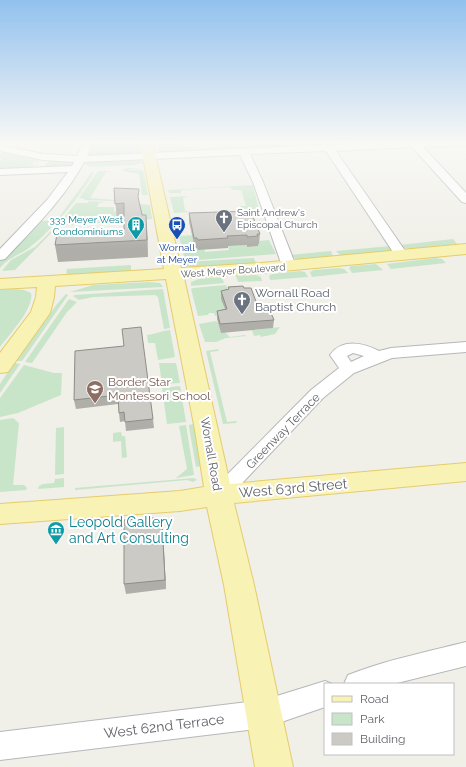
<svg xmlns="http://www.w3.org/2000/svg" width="466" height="767" viewBox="0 0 466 767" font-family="Raleway,sans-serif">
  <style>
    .green { fill: #c8e5ca }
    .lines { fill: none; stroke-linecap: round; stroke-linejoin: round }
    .minor-casing { stroke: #b5b7bb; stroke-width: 2 }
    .major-casing { stroke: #e5cc6c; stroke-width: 2 }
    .minor { fill: #fff; fill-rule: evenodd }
    .major { fill: #f8f2b5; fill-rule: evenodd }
    .wall { fill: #afaea9 }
    .shaded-wall { fill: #8f8d8a }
    .building { fill: #cccac5; stroke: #8f8d8a }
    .labels { text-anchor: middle; stroke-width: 4; stroke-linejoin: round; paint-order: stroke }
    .far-worship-label { font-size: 10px; fill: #5b616d; stroke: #fff; text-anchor: start }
    .far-culture-label { font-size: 10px; fill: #0d838f; stroke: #fff; text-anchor: end }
    .far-transit-label { font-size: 10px; fill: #164399; stroke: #fff }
    .far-street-label { font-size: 10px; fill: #606267; stroke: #fff }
    .worship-label { font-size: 12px; fill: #5b616d; stroke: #fff; text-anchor: start }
    .education-label { font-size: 12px; fill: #785e54; stroke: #fff; text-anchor: start }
    .street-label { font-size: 12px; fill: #606267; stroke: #fff }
    .near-street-label { font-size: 14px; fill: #606267; stroke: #fff }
    .near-culture-label { font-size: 14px; fill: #0d838f; stroke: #fff; text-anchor: start }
  </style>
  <rect width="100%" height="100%" fill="#f0efe8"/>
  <g class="green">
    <path d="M93 141H141L142 154 88 157 87 155Z"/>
    <path d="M157 141H182L184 147H201L203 150 160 152Z"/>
    <path d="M285 143 287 147 248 149 246 146Z"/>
    <path d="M241 145 244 148 206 151 204 147Z"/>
    <path d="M4 152 35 158 39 162H35L33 159 28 158 33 160 34 163 23 168 38 163 30 168 0 169V161L2 159H0V154L3 153 28 158Z"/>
    <path d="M137 159 142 160 143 163 135 165 91 167 84 164 87 162Z"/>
    <path d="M56 160 72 162 73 163 69 167C61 168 50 170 45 165L48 162Z"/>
    <path d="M126 168H140L127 170H143L148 195H142L139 174 122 171V170Z"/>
    <path d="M98 171H113L106 172 90 198 115 200V201L84 200 85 199 79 198Z"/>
    <path d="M92 172H94C82 195 51 231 30 247 20 255 9 257 0 268V260L40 221 57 220Z"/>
    <path d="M253 185 260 214 240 208V206H246L241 190H233L230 187 181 190V193H169L168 190Z"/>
    <path d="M188 196 183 198 185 211 191 212 174 213 170 197Z"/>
    <path d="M89 201 106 202 99 203 97 207H114V212L140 204 150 205 152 219 57 226 76 203H87Z"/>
    <path d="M56 226H58L15 270 2 271 11 260 35 247Z"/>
    <path d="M193 235 195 248 205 250V252L229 250 228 246 247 245V247L258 246V241L269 240 276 254 185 261 179 236Z"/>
    <path d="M453 239 457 244 410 249 404 248 400 245Z"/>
    <path d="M391 246 392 249 389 251 341 256 336 251Z"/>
    <path d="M331 251 333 257C320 258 300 265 290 255Z"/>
    <path d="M254 258 256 264 200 268 187 266 186 262Z"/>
    <path d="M435 258 442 259 446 263 391 269 387 264Z"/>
    <path d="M376 264 383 270 352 273 349 268 351 266Z"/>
    <path d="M131 265V272L70 275 66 273 67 269Z"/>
    <path d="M339 268 344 269 348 273 312 277 310 272 314 270Z"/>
    <path d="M300 271 305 272 308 277 270 280 269 276 272 274Z"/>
    <path d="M256 275 261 277 262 281 238 282 236 276Z"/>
    <path d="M222 277 224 283 191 286V282L199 279Z"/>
    <path d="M150 282 160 283 163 287 70 292 93 285Z"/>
    <path d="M226 285 229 295 222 299 225 309 220 311 219 315 215 316 214 313H209L208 315 198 316 191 289 193 288Z"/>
    <path d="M14 289 24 290 31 293C35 307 9 335 0 347V290Z"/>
    <path d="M163 289 170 328 164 329 158 297 155 295 93 297 79 300 73 296 75 295Z"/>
    <path d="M66 294 68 295 22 361H16L57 304Z"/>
    <path d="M69 299 77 302 67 312 32 363 25 362Z"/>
    <path d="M216 321 218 323 221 333 225 332 230 337 245 335 246 336 226 338 216 342H205L199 324Z"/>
    <path d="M280 327 275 334 261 337 260 335 254 336 252 330Z"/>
    <path d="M170 330 175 357 158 360 155 343H148L147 335C155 334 162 331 170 330Z"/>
    <path d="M219 349 218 351 210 352 227 422 237 421 236 423 223 424 206 351Z"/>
    <path d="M14 363 20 364 0 393V384Z"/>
    <path d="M159 363H176L180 383 162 384Z"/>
    <path d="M24 365 54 373H62L61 395 18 413 0 417V398Z"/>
    <path d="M180 386 186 422 167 424 162 388Z"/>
    <path d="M13 418 19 423 13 485H24L27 488 26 490 0 492V420Z"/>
    <path d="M193 424 201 466 196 467 189 427V425Z"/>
    <path d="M186 425 194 475 176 478 187 469 179 426Z"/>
    <path d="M64 427V474L55 475 56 428Z"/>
    <path d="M121 432 122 436H125L127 457 122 458 121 441 113 442V433Z"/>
    <path d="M64 478V487L38 489 39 486 43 484 54 483 55 479Z"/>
    <path d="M194 478 197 480 193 482 187 480 75 490V488Z"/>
  </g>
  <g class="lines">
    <defs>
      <g id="minor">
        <path d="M83 141H93L87 156 407 141H466V145L423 147 466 193V203L462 202 412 147 336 151 408 255 407 258H397L326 151 250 154 263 182 296 266 294 269H284L282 266 253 182 240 155 84 162C65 198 33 229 5 259L0 260V249L47 200 68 172 0 175V169L72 166 74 162 43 160 0 151V145L43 154 77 156Z"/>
        <path d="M466 342V352L392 358 354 373 323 398 226 500 219 503 212 500 209 495 212 490 311 390 339 368 330 355C342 338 364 343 379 351L391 348ZM353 353 364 356 351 362 347 356Z"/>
        <path d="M466 642V666L393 684H344L348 675C386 660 426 652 466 642Z"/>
        <path d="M325 681 332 684H325V707L264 728 0 760V732L264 700Z"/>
      </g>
      <path id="major" d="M140 141H152L181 268 261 263 466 244V254L261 273 184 278 230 484 466 463V481L234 503 254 585 293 767H255L224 585 207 507 180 511 0 524V504L180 491 204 487 195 430 166 279 55 286 54 297 50 313 8 372 0 373V353L31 312 36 297 37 287 0 289V279L164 269Z"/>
    </defs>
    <use href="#minor" class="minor-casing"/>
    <use href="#major" class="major-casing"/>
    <use href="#minor" class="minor"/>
    <use href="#major" class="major"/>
  </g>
  <g class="wall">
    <path d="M114 188 140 205 147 231 148 257 58 262 55 245 124 231V219L117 220Z"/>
    <path d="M189 213 260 234 259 244H258V246L247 247V245L228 246V248L198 250 197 248H195L189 222Z"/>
    <path d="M228 287 244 288 258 307 274 320 273 328 221 333 217 319V311L225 309 221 299V291L228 289Z"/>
    <path d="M75 351 153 419 154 428 126 431 125 421 120 422 118 404 76 409 74 400Z"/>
    <path d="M162 522 166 589 126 594 124 584Z"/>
  </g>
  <g class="shaded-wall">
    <path d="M146 215 147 231 148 257 147 240Z"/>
    <path d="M162 522 163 532 166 589 165 580Z"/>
  </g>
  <g class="building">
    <path d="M114 188 139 189 138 197 142 215H146L147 240 55 245 57 234 124 231V203L115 204Z"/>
    <path d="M249 211 251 212 260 234H257L258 236 247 237V235L227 236 228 238 198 240 197 238H194L189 213Z"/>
    <path d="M243 286 244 288H251L258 307 268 306 274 320 220 324 217 311 227 309 221 291 229 289 228 287Z"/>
    <path d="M141 327 153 419 125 422 124 412 119 413 118 395 74 400 75 351 124 346 122 329Z"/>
    <path d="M154 518 162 522 165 580 124 584V520Z"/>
  </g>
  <linearGradient id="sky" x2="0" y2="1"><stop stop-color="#92c1ee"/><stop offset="0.57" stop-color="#f8f8f5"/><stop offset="1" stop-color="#f8f8f5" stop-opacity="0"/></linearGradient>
  <rect width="466" height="249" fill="url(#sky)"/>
  <defs>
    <symbol id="church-pin" viewBox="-11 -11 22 30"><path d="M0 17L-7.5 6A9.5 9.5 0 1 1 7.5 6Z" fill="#6b7280" stroke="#fff"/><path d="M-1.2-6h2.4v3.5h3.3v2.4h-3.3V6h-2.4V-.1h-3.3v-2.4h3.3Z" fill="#fff"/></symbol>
    <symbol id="building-pin" viewBox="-11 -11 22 30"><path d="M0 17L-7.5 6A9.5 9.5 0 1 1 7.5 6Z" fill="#0f9aa8" stroke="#fff"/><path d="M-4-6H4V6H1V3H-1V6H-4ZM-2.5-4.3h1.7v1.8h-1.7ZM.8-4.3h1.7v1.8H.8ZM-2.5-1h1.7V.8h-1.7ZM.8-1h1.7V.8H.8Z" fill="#fff"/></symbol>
    <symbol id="bus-pin" viewBox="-11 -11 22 30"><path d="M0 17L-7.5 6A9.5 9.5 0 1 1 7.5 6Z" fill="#1a4fb4" stroke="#fff"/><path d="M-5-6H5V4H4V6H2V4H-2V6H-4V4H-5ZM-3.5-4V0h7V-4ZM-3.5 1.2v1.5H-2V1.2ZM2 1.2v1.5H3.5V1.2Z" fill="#fff"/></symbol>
    <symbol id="school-pin" viewBox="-11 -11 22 30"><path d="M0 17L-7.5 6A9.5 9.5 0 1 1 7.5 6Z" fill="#8d6e63" stroke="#fff"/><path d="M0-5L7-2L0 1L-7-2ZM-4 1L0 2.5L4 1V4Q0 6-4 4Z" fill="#fff"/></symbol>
    <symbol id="museum-pin" viewBox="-11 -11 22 30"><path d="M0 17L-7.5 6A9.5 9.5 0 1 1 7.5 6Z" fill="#0f9aa8" stroke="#fff"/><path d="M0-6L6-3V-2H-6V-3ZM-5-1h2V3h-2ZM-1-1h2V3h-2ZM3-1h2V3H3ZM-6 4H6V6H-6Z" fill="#fff"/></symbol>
  </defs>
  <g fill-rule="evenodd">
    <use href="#church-pin" x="214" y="208" width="20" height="27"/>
    <use href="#building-pin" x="126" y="215" width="20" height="27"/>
    <use href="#bus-pin" x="167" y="215" width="20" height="27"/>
    <use href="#church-pin" x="232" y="290" width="20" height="27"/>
    <use href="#school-pin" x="85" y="379" width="20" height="27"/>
    <use href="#museum-pin" x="46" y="520" width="20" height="27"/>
  </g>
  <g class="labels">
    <g class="far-worship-label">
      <text x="237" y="216">Saint Andrew's<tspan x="237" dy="12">Episcopal Church</tspan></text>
    </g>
    <g class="far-culture-label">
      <text x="123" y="223">333 Meyer West<tspan x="123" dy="12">Condominiums</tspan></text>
    </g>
    <g class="far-transit-label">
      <text x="177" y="251">Wornall<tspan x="177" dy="12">at Meyer</tspan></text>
    </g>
    <g class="far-street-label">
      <text transform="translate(233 270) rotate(-4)" y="4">West Meyer Boulevard</text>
    </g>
    <g class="worship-label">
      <text x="255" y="297">Wornall Road<tspan x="255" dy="14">Baptist Church</tspan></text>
    </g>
    <g class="education-label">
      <text x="108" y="386">Border Star<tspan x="108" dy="14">Montessori School</tspan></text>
    </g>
    <g class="street-label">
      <text transform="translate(283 431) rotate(-46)" y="4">Greenway Terrace</text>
      <text transform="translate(211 454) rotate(80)" y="4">Wornall Road</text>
    </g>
    <g class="near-street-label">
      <text transform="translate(293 488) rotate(-5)" y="5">West 63rd Street</text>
      <text transform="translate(164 726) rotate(-7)" y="5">West 62nd Terrace</text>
    </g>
    <g class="near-culture-label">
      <text x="69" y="527">Leopold Gallery<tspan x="69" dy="16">and Art Consulting</tspan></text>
    </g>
  </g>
  <rect x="324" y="683" width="130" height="72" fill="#ffffff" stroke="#bfc0c2"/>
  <rect x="332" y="696" width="20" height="6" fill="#f8f2b5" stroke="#bfc0c2"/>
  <text x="360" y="703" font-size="12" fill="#606267">Road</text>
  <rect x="332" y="713" width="20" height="12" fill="#c8e5ca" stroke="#bfc0c2"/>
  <text x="360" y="723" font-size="12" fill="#606267">Park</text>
  <rect x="332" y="733" width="20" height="12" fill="#cccac5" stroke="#bfc0c2"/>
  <text x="360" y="743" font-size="12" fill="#606267">Building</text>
</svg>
